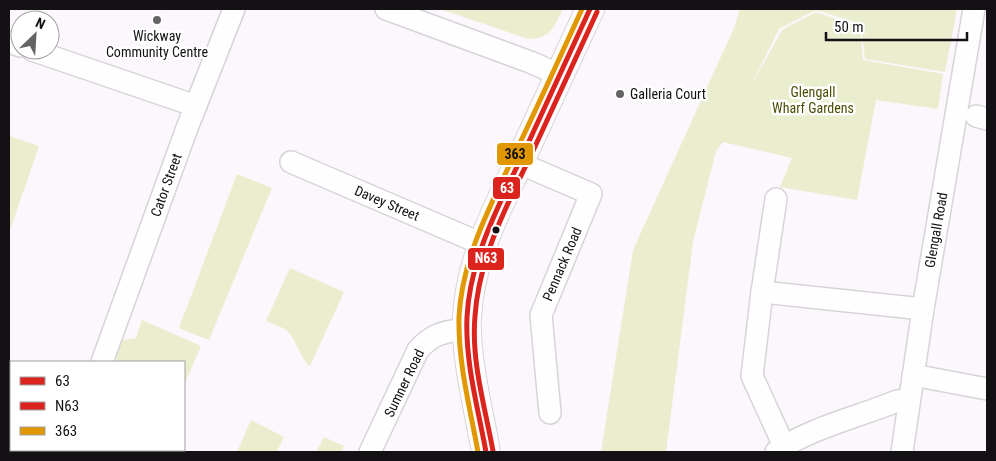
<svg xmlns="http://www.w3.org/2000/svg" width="996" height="461" viewBox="0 0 996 461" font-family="'Roboto Condensed',sans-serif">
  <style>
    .green { fill: #ebedcf }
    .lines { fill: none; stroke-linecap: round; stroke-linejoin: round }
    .minor-casing { stroke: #d7d4d8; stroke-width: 24 }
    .secondary-casing { stroke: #d7d4d8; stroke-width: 30 }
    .minor { stroke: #fefeff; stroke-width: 21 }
    .secondary { stroke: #fefeff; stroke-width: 28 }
    .bus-1-casing { stroke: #fff; stroke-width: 9 }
    .bus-2-casing { stroke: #fff; stroke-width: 9 }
    .bus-3-casing { stroke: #fff; stroke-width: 9 }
    .bus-1 { stroke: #dc241f; stroke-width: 5 }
    .bus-2 { stroke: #dc241f; stroke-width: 5 }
    .bus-3 { stroke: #e09702; stroke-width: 5 }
    .poi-dot { fill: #646265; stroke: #fff; stroke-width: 2 }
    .bus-dot { fill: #131114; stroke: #fff; stroke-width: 2 }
    .labels { text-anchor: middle; stroke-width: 5; stroke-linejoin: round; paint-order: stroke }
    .poi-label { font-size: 14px; fill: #131114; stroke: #fff }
    .park-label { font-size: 14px; fill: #4c4f05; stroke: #fff }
    .street-label { font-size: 14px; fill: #131114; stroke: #fff }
    .line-badge { stroke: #fff; stroke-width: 2 }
    .badge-label { font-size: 14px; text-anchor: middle; font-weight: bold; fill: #fff }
    .pale-badge-label { font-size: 14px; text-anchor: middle; font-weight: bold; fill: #111 }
  </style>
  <rect width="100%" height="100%" fill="#fbf7fc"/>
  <g class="green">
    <path d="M440 9H563C553 28 552 38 528 39Z"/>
    <path d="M740 9H957L945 72 865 59 861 24 816 10 779 29 751 86 782 30 816 12 860 27 863 60 943 74 938 109 876 100 857 200 780 187 792 158 723 142 716 151 693 242 666 452H601L633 250 734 28Z"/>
    <path d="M9 136 39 146 9 233Z"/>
    <path d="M237 174 272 188 209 340 179 328Z"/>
    <path d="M290 268 344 292 310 366C301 360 297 341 288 332 283 327 273 324 266 321Z"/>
    <path d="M142 320 201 346 184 385V362H117L116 355 122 340 136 338Z"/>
    <path d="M251 420 284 437 277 451 279 452H237Z"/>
    <path d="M324 437 344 446 341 452H316Z"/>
  </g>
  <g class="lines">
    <defs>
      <g id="minor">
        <path d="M386 9 530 62 560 75"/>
        <path d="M9 42 20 46"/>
        <path d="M32 50 196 106"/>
        <path d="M976 116 987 119"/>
        <path d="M291 162 482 244"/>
        <path d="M519 163 591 194 541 315 550 413"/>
        <path d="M776 199 762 292 752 376 784 446"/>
        <path d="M762 292 923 309"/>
        <path d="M102 362 187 128 234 9"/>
        <path d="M913 375 987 389"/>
        <path d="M9 441H11"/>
        <path d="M35 450 43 452"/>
        <path d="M71 452V450"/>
        <path d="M370 452 418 350C433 333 445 332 467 328"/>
        <path d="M776 452C807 429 861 416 897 401L909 400"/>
        <path d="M902 452 923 309 974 9"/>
      </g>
      <path id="secondary" d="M486 452C479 411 465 358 467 317 470 257 500 203 525 150 547 103 568 56 590 9"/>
    </defs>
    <use href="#minor" class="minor-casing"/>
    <use href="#secondary" class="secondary-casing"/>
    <use href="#minor" class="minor"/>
    <use href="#secondary" class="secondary"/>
    <defs>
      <path id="bus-1" d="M486 452C478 408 465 362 467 317 470 257 500 203 525 150 547 103 568 56 590 9"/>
      <path id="bus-2" d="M493 451C485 407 471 361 475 316 479 257 507 205 532 153 554 106 575 59 597 12"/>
      <path id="bus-3" d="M478 452C470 408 458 363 459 317 462 256 493 201 518 147 540 101 561 55 582 9"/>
    </defs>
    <use href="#bus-1" class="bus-1-casing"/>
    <use href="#bus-2" class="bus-2-casing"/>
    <use href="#bus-3" class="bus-3-casing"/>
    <use href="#bus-1" class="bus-1"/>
    <use href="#bus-2" class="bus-2"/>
    <use href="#bus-3" class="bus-3"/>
  </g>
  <g class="poi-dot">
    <circle cx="157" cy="20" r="5"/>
    <circle cx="620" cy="94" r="5"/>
  </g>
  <circle class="bus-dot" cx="496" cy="230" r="4.5"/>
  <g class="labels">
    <g class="poi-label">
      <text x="157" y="41">Wickway<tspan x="157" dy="16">Community Centre</tspan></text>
      <text x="630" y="99" text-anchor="start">Galleria Court</text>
    </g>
    <g class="park-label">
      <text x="813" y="97">Glengall<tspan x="813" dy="16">Wharf Gardens</tspan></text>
    </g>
    <g class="street-label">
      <text transform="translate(166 185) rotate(-70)" y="5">Cator Street</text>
      <text transform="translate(387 203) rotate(23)" y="5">Davey Street</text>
      <text transform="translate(936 230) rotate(-80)" y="5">Glengall Road</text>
      <text transform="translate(562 264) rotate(-67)" y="5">Pennack Road</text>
      <text transform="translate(404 383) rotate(-64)" y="5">Sumner Road</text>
    </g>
  </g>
  <g class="line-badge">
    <rect x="496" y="142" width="38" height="24" rx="5" fill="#e09702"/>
    <rect x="492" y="176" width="29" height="24" rx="5" fill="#dc241f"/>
    <rect x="467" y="247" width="38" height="24" rx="5" fill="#dc241f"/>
  </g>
  <g class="badge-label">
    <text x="507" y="193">63</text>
    <text x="486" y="263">N63</text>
  </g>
  <g class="pale-badge-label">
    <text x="515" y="159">363</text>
  </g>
  <rect width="996" height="461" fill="none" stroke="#131114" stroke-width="20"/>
  <rect x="10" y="361" width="175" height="90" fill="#ffffff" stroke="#a1a0a1"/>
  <rect x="20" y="377" width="25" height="8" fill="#dc241f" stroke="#a1a0a1"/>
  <text x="55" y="386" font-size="15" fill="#131114">63</text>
  <rect x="20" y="402" width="25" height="8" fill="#dc241f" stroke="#a1a0a1"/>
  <text x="55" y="411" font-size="15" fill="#131114">N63</text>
  <rect x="20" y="427" width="25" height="8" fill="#e09702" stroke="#a1a0a1"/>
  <text x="55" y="436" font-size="15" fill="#131114">363</text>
  <g transform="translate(35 35) rotate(25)"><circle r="24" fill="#ffffff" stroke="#a1a0a1"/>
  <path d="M0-4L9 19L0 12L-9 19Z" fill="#646265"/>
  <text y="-8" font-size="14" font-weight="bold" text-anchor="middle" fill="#131114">N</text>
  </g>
  <path d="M826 32v8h141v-8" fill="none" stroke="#131114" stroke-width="2.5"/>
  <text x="834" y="32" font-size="15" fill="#131114" stroke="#ffffff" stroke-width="4" paint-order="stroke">50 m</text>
</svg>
